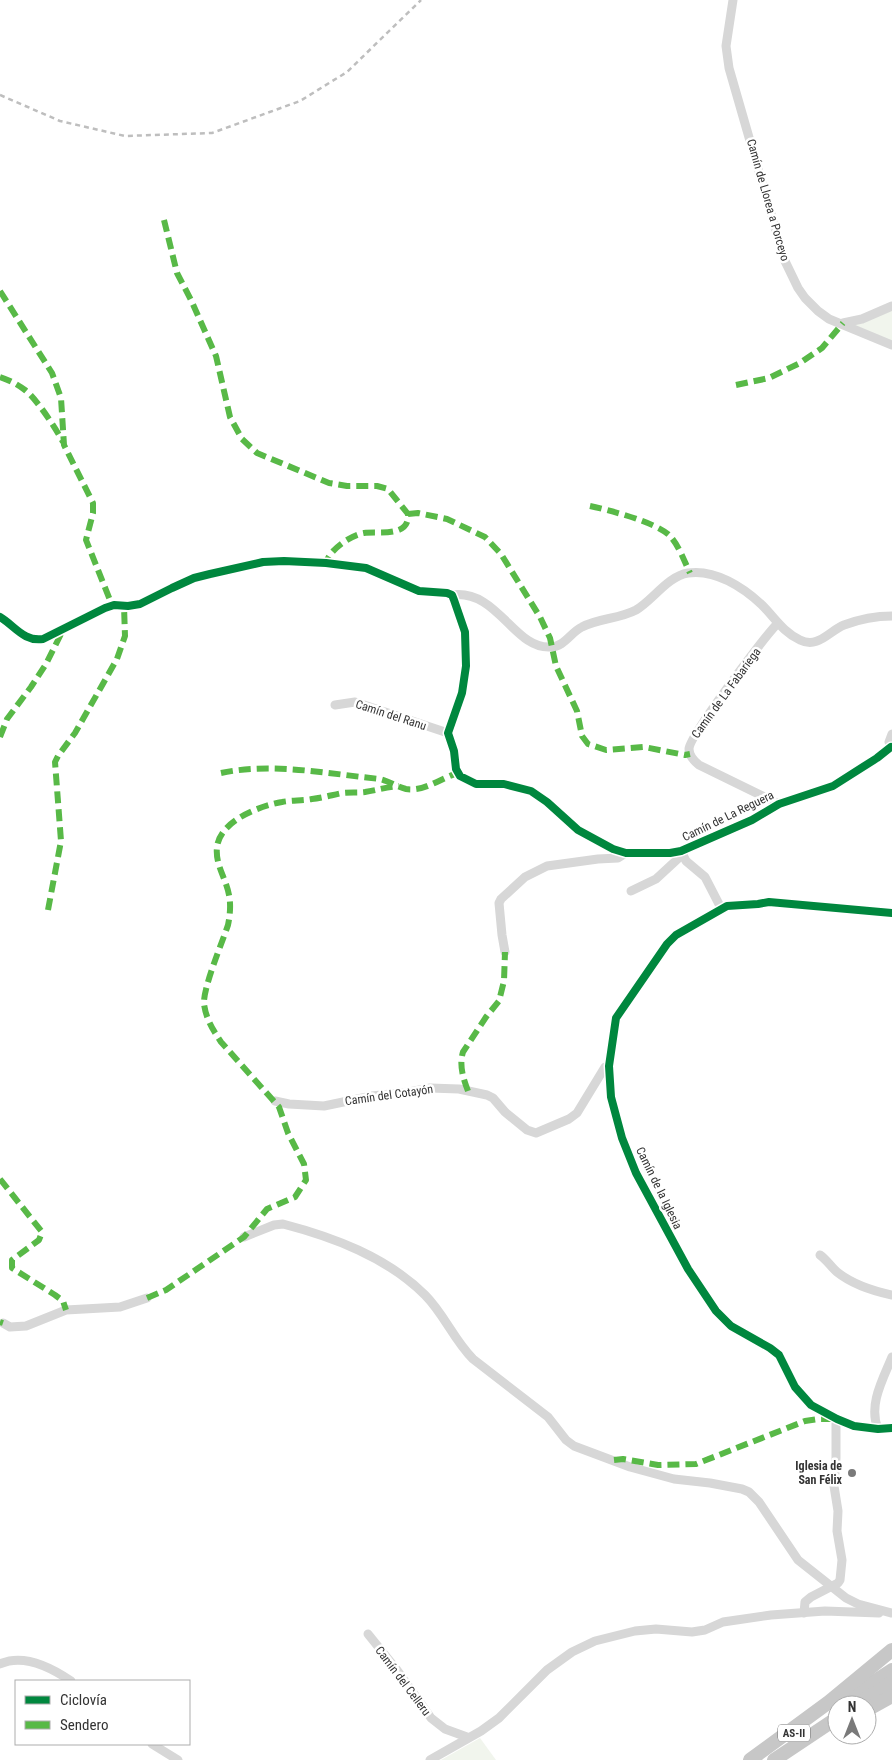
<svg xmlns="http://www.w3.org/2000/svg" width="892" height="1760" viewBox="0 0 892 1760" font-family="'Roboto Condensed',sans-serif">
  <style>
    .green { fill: #f1f5ed }
    .lines { fill: none; stroke-linecap: round; stroke-linejoin: round }
    .minor { stroke: #d7d7d7; stroke-width: 9 }
    .trunk { stroke: #c7c7c7; stroke-width: 14 }
    .rail { stroke: #bebebe; stroke-width: 2.5; stroke-dasharray: 5 4; stroke-linecap: butt }
    .quiet { stroke: #58b947; stroke-width: 6; stroke-dasharray: 12 6; stroke-linecap: butt }
    .cycleway-casing { stroke: #fff; stroke-width: 11 }
    .cycleway { stroke: #00873e; stroke-width: 8 }
    .poi-dot { fill: #7a7a7a; stroke: #fff; stroke-width: 2 }
    .labels { text-anchor: middle; stroke-width: 5; stroke-linejoin: round; paint-order: stroke }
    .shield { fill: #fff; stroke: #707070; stroke-width: 1 }
    .shield-label { font-size: 11px; font-weight: bold; fill: #333 }
    .street-label { font-size: 12px; fill: #333; stroke: #fff }
    .poi-label { font-size: 12px; font-weight: bold; fill: #333; stroke: #fff; text-anchor: end }
  </style>
  <rect width="100%" height="100%" fill="#fff"/>
  <g class="green">
    <path d="M892 306V342L850 328 862 319Z"/>
    <path d="M480 1738 496 1760H441Z"/>
  </g>
  <g class="lines">
    <g class="minor">
      <path d="M733 0 726 46 729 68 784 259 798 288 805 298 818 311 829 319 892 345"/>
      <path d="M843 323 862 319 892 306"/>
      <path d="M452 595C498 589 514 650 551 647 564 647 571 632 582 627 599 618 619 619 636 610 652 601 668 576 688 573 715 569 743 587 762 605 775 618 783 632 800 640 818 649 829 631 844 625 860 619 875 616 892 616"/>
      <path d="M0 617C15 626 24 642 43 639L105 608 114 605 128 606 140 604 172 588 194 578 210 574 263 562 284 561 326 563 366 568 419 591 447 593 452 595 454 600 465 632 466 666 462 693 448 733 454 751 456 769 460 776 476 784H504L531 791 547 802 578 830 613 849 626 853H670L681 851 752 820 779 804 833 786 877 758 891 747"/>
      <path d="M777 624C764 638 689 736 689 749 689 756 694 761 699 765L779 804"/>
      <path d="M335 705 355 702 448 733"/>
      <path d="M892 734 889 742 892 747"/>
      <path d="M681 851 686 861 705 877 721 908"/>
      <path d="M631 891 656 879 682 855"/>
      <path d="M892 913 769 902 758 904 727 906 676 935 667 944 616 1018 609 1066 611 1097 622 1138 636 1173 688 1269 716 1311 731 1326 770 1348 779 1355 795 1387 811 1405 837 1419 854 1426 878 1429 892 1428"/>
      <path d="M505 952 502 935 499 903 501 899 525 877 547 866 598 859 618 858 626 853"/>
      <path d="M275 1101 289 1104 324 1106 372 1096 409 1092 430 1088 459 1089 487 1095 493 1098 505 1112 527 1130 536 1133 569 1119 577 1113 605 1067 609 1066"/>
      <path d="M244 1237 274 1225 283 1224C333 1237 387 1257 425 1295 444 1314 454 1340 473 1359L548 1417 566 1440 574 1446 630 1467 674 1479 710 1483 742 1489 749 1492 759 1502 798 1560 846 1598 858 1604 891 1613"/>
      <path d="M820 1255C827 1260 831 1267 837 1272 852 1284 873 1291 892 1295"/>
      <path d="M3 1323 10 1327 26 1326 66 1310 120 1307 147 1298"/>
      <path d="M878 1429C868 1405 883 1379 892 1357"/>
      <path d="M804 1613 805 1602 811 1597 838 1583 840 1580 842 1560 837 1531 838 1511 834 1486 836 1458V1424L837 1419"/>
      <path d="M368 1634 397 1670 431 1718 445 1729 467 1737"/>
      <path d="M0 1664C24 1653 52 1668 71 1681"/>
      <path d="M152 1744 178 1760"/>
      <path d="M430 1760 481 1731 499 1718 547 1670 572 1652 595 1641 635 1631 656 1629 692 1632 705 1630 723 1622 771 1615 825 1611 879 1613"/>
    </g>
    <g class="trunk">
      <path d="M838 1705 892 1670"/>
      <path d="M857 1705 892 1682"/>
      <path d="M867 1710 892 1696"/>
      <path d="M750 1760 829 1702 892 1650"/>
      <path d="M774 1760 837 1718"/>
    </g>
    <path class="rail" d="M0 95 60 121 125 136 212 133 300 101 347 72 421 0"/>
    <g class="quiet">
      <path d="M164 220 177 273 191 300 216 356 230 417 242 439 257 453 329 483 347 486H377L388 489 408 514C410 538 378 531 364 533 351 535 329 550 326 563"/>
      <path d="M0 291 52 373 61 398 64 445 93 503V513L86 540 110 600 114 605"/>
      <path d="M0 377C9 380 17 384 25 390 37 399 56 429 63 442"/>
      <path d="M736 385 769 378 800 363 822 348 843 323"/>
      <path d="M590 506C609 510 655 522 669 535 679 545 684 561 690 573"/>
      <path d="M408 514 418 513 447 519 485 537 501 554 540 617 550 638 556 666 577 711 582 736 588 744 606 750 644 747 685 755 690 754"/>
      <path d="M0 737 7 719 31 687 46 664 63 630"/>
      <path d="M221 773C273 762 328 774 380 779 389 781 397 787 406 789 424 792 441 778 458 773"/>
      <path d="M48 910 61 841 55 762 58 756 75 733 117 659 125 636 124 606"/>
      <path d="M468 1091C463 1078 459 1065 463 1052L486 1017 499 1001 504 981 505 952"/>
      <path d="M0 1179 42 1232 39 1240 12 1260V1268L55 1295 63 1301 66 1310"/>
      <path d="M147 1298 166 1290 244 1237 267 1209 295 1197 306 1180 304 1164 288 1133 279 1107 221 1042C213 1030 206 1019 204 1004 203 988 222 943 228 925 230 915 231 905 229 895 226 878 215 865 217 847 220 821 259 806 282 802 292 800 302 801 312 799 322 798 332 795 342 793 350 792 358 793 365 792 377 790 387 787 399 786"/>
      <path d="M0 1322 3 1323"/>
      <path d="M614 1460 623 1459 658 1465 696 1464 805 1421 818 1419H832"/>
    </g>
    <defs>
      <g id="cycleway">
        <path d="M0 617C15 626 24 642 43 639L105 608 114 605 128 606 140 604 172 588 194 578 210 574 263 562 284 561 326 563 366 568 419 591 447 593 452 595 454 600 465 632 466 666 462 693 448 733 454 751 456 769 460 776 476 784H504L531 791 547 802 578 830 613 849 626 853H670L681 851 752 820 779 804 833 786 877 758 891 747"/>
        <path d="M892 913 769 902 758 904 727 906 676 935 667 944 616 1018 609 1066 611 1097 622 1138 636 1173 688 1269 716 1311 731 1326 770 1348 779 1355 795 1387 811 1405 837 1419 854 1426 878 1429 892 1428"/>
      </g>
    </defs>
    <use href="#cycleway" class="cycleway-casing"/>
    <use href="#cycleway" class="cycleway"/>
  </g>
  <circle class="poi-dot" cx="852" cy="1473" r="5"/>
  <g class="labels">
    <rect class="shield" x="778" y="1724.5" width="32" height="17" rx="4"/>
    <g class="shield-label">
      <text x="794" y="1737">AS-II</text>
    </g>
    <g class="street-label">
      <text transform="translate(768 200) rotate(74)" y="4">Camín de Llorea a Porceyo</text>
      <text transform="translate(726 693) rotate(-54)" y="4">Camín de La Fabariega</text>
      <text transform="translate(391 715) rotate(18)" y="4">Camín del Ranu</text>
      <text transform="translate(728 816) rotate(-26)" y="4">Camín de La Reguera</text>
      <text transform="translate(389 1095) rotate(-8)" y="4">Camín del Cotayón</text>
      <text transform="translate(659 1188) rotate(64)" y="4">Camín de la Iglesia</text>
      <text transform="translate(403 1681) rotate(53)" y="4">Camín del Celleru</text>
    </g>
    <g class="poi-label">
      <text x="842" y="1470">Iglesia de<tspan x="842" dy="14">San Félix</tspan></text>
    </g>
  </g>
  <rect x="15" y="1680" width="175" height="65" fill="#ffffff" stroke="#adadad"/>
  <rect x="25" y="1696" width="25" height="8" fill="#00873e" stroke="#adadad"/>
  <text x="60" y="1705" font-size="15" fill="#333333">Ciclovía</text>
  <rect x="25" y="1721" width="25" height="8" fill="#58b947" stroke="#adadad"/>
  <text x="60" y="1730" font-size="15" fill="#333333">Sendero</text>
  <g transform="translate(852 1720)"><circle r="24" fill="#ffffff" stroke="#adadad"/>
  <path d="M0-4L9 19L0 12L-9 19Z" fill="#7a7a7a"/>
  <text y="-8" font-size="14" font-weight="bold" text-anchor="middle" fill="#333333">N</text>
  </g>
</svg>
